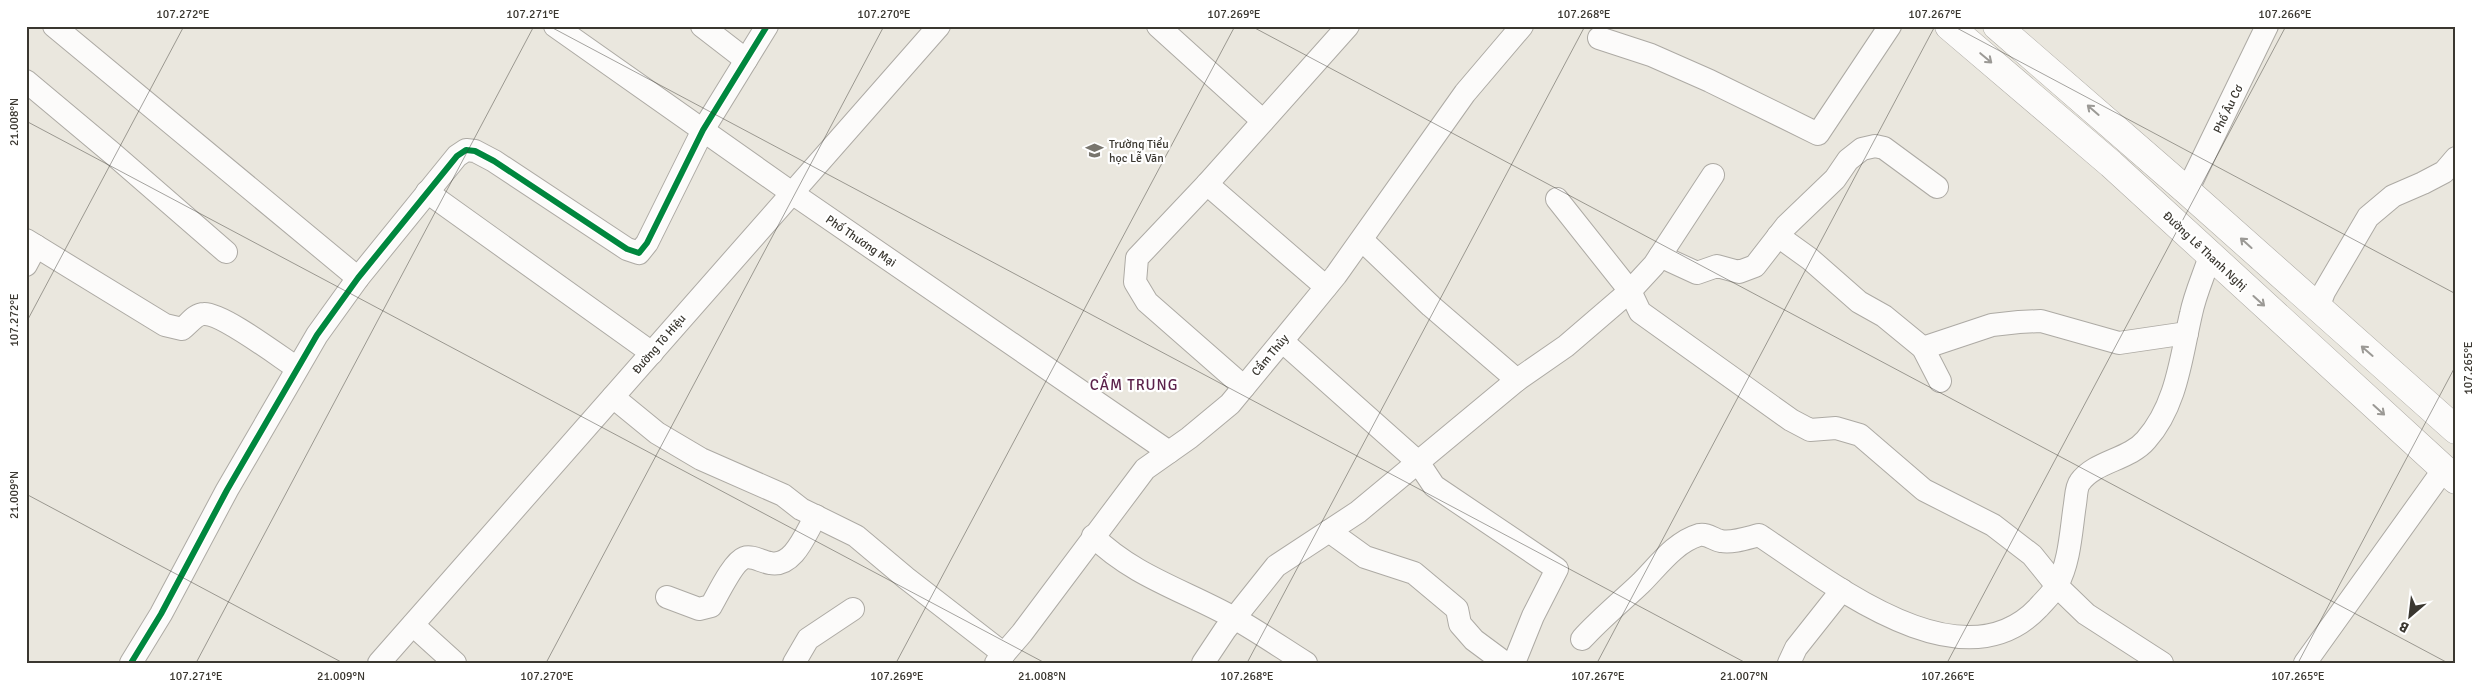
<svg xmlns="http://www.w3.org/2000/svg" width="2482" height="689" viewBox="0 0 2482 689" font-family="Signika,sans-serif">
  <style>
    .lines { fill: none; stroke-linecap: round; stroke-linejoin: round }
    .minor-casing { stroke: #adaaa4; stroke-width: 24 }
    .highway-casing { stroke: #adaaa4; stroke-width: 29 }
    .minor { stroke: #fcfbfa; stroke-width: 22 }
    .highway { stroke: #fcfbfa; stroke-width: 28 }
    .cycleway-casing { stroke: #fff; stroke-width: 9 }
    .cycleway { stroke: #00873e; stroke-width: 6 }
    .oneway { stroke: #9b9995 }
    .ticks { fill: none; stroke: #3a3730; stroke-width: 1; stroke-opacity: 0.45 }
    .labels { text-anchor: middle; stroke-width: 4.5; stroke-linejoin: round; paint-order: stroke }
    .street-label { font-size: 12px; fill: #3a3730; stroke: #fff }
    .poi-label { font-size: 12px; fill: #3a3730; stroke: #fff; text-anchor: start }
    .quarter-label { font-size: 15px; letter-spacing: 1px; fill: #5b214a; stroke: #fff }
    .neatline { fill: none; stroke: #3a3730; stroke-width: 2 }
    .ticks-label { font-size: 12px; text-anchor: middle; fill: #3a3730 }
  </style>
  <rect width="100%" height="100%" fill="#eae7de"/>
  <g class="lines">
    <defs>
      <g id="minor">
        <path d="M54 26 358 278"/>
        <path d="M555 26 792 193 1169 452"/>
        <path d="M702 26 746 60"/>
        <path d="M1158 26 1263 121"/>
        <path d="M1599 38 1651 55 1710 81 1818 134 1890 26"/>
        <path d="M26 81 112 153 226 252"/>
        <path d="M1207 184 1326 287"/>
        <path d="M2187 191 2267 26"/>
        <path d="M427 192 652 353"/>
        <path d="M1557 199 1630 291 1640 312 1791 420 1810 430 1836 428 1860 435 1924 490 1993 525 2032 555 2057 586 2086 614 2162 663"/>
        <path d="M1778 236 1810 259 1859 302 1884 316 1923 348 1940 381"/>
        <path d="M26 240 165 325 182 329C189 324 195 314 204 314 222 313 280 357 297 368"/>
        <path d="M1362 240 1431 306 1517 380"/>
        <path d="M1660 256 1697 273 1717 266 1739 272 1755 266 1786 226 1835 179 1848 160 1862 149 1875 146 1884 148 1937 187"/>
        <path d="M26 265 36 246"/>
        <path d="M2318 308 2324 292 2368 217 2393 196 2423 183 2444 172 2456 158"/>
        <path d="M1282 341 1418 462 1434 486 1557 569 1533 616 1514 663"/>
        <path d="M1923 348 1992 325 2019 322 2041 321 2119 343 2187 333"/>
        <path d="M1244 387 1147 302 1135 282 1137 258 1207 184 1348 26"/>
        <path d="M613 397 657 433 701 459 783 495 801 509 856 536 906 578 1004 654"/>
        <path d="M1329 531 1365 557 1414 573 1457 609 1460 624 1474 640 1505 663"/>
        <path d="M1093 536C1133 576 1186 591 1234 618 1259 632 1282 648 1306 663"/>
        <path d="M667 597 699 609 711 606C717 596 733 562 744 558 752 555 762 562 770 563 794 568 806 532 816 516"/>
        <path d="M413 625 455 663"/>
        <path d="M1582 639C1600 619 1621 602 1641 583 1658 566 1675 542 1699 535 1707 533 1714 540 1721 541 1733 543 1747 538 1759 535 1829 581 1961 689 2038 608 2044 601 2053 593 2057 585 2070 562 2071 530 2075 504 2076 498 2076 487 2080 482 2095 461 2129 460 2146 440 2177 405 2181 357 2191 314 2195 294 2204 275 2210 256"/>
        <path d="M131 663 161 614 227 490 317 335 358 278 457 156 466 150 475 151 494 161 627 249 639 253 647 243 703 130 767 26"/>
        <path d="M379 663 939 26"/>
        <path d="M794 663 808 639 853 609"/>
        <path d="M996 663 1022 633 1145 469 1189 438 1230 404 1282 341 1336 275 1465 93 1522 26"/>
        <path d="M1203 663 1225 630 1276 566 1358 512 1517 380 1566 346 1630 291 1654 265 1713 175"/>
        <path d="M1789 663 1796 648 1842 590"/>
        <path d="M2305 663 2444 469"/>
      </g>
      <g id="highway">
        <path d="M1949 26 2111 164 2456 480"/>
        <path d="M1997 26 2187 191 2456 430"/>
      </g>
    </defs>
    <use href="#minor" class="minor-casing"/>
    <use href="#highway" class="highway-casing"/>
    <use href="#minor" class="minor"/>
    <use href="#highway" class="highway"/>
    <defs>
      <path id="cycleway" d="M131 663 161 614 227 490 317 335 358 278 457 156 466 150 475 151 494 161 627 249 639 253 647 243 703 130 767 26"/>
    </defs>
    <use href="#cycleway" class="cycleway-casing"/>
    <use href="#cycleway" class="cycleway"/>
  </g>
  <defs><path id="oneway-shaft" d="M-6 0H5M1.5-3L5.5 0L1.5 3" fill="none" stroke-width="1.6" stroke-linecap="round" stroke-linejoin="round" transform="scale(1.25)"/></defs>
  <g class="oneway">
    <use href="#oneway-shaft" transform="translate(1986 58) rotate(40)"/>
    <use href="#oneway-shaft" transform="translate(2093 110) rotate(-139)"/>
    <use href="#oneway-shaft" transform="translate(2246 243) rotate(-138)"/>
    <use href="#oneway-shaft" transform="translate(2259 301) rotate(42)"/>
    <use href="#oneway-shaft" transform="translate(2367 351) rotate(-139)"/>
    <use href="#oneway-shaft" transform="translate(2379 410) rotate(42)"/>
  </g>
  <path class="ticks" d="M549 26 1746 663M1251 26 2448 663M1953 26 2456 294M26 121 1045 663M26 323 184 26M26 494 343 663M196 663 534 26M546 663 884 26M896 663 1235 26M1247 663 1585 26M1597 663 1935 26M1947 663 2286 26M2298 663 2456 365"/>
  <defs>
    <symbol id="school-bare" viewBox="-9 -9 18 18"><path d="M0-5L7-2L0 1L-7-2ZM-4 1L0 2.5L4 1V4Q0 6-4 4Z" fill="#78756d" stroke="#fff" stroke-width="2.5" paint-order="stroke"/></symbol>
  </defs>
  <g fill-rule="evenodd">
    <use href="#school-bare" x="1082" y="138" width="25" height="25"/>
  </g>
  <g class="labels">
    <g class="street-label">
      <text transform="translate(2228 109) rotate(-64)" y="4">Phố Âu Cơ</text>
      <text transform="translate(861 241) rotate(34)" y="4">Phố Thương Mại</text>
      <text transform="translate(2205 251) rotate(43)" y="4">Đường Lê Thanh Nghị</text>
      <text transform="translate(659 344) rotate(-49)" y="4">Đường Tô Hiệu</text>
      <text transform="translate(1270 355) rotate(-50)" y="4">Cẩm Thủy</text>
    </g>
    <g class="poi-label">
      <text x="1109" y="148">Trường Tiểu<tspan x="1109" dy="14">học Lễ Văn</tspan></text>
    </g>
    <g class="quarter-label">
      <text x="1134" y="390">CẨM TRUNG</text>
    </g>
  </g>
  <rect width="2482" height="689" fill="none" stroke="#ffffff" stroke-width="55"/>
  <g transform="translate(2410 616) rotate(208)" stroke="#ffffff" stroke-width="4" paint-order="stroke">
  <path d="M0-4L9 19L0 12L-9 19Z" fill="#3a3730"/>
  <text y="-8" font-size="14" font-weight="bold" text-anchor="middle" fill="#3a3730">B</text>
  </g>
  <rect x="28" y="28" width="2426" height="634" class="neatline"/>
  <g class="ticks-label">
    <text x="183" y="18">107.272°E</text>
    <text x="533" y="18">107.271°E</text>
    <text x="884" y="18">107.270°E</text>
    <text x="1234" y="18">107.269°E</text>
    <text x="1584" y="18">107.268°E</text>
    <text x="1935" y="18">107.267°E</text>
    <text x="2285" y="18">107.266°E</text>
    <text transform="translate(14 122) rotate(-90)" y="4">21.008°N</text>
    <text transform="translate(14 320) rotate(-90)" y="4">107.272°E</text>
    <text transform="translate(2468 368) rotate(-90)" y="4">107.265°E</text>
    <text transform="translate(14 495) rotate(-90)" y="4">21.009°N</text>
    <text x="196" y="680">107.271°E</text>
    <text x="341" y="680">21.009°N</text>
    <text x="547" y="680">107.270°E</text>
    <text x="897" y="680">107.269°E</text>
    <text x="1042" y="680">21.008°N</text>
    <text x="1247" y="680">107.268°E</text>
    <text x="1598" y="680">107.267°E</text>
    <text x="1744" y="680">21.007°N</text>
    <text x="1948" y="680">107.266°E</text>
    <text x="2298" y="680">107.265°E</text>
  </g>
</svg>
